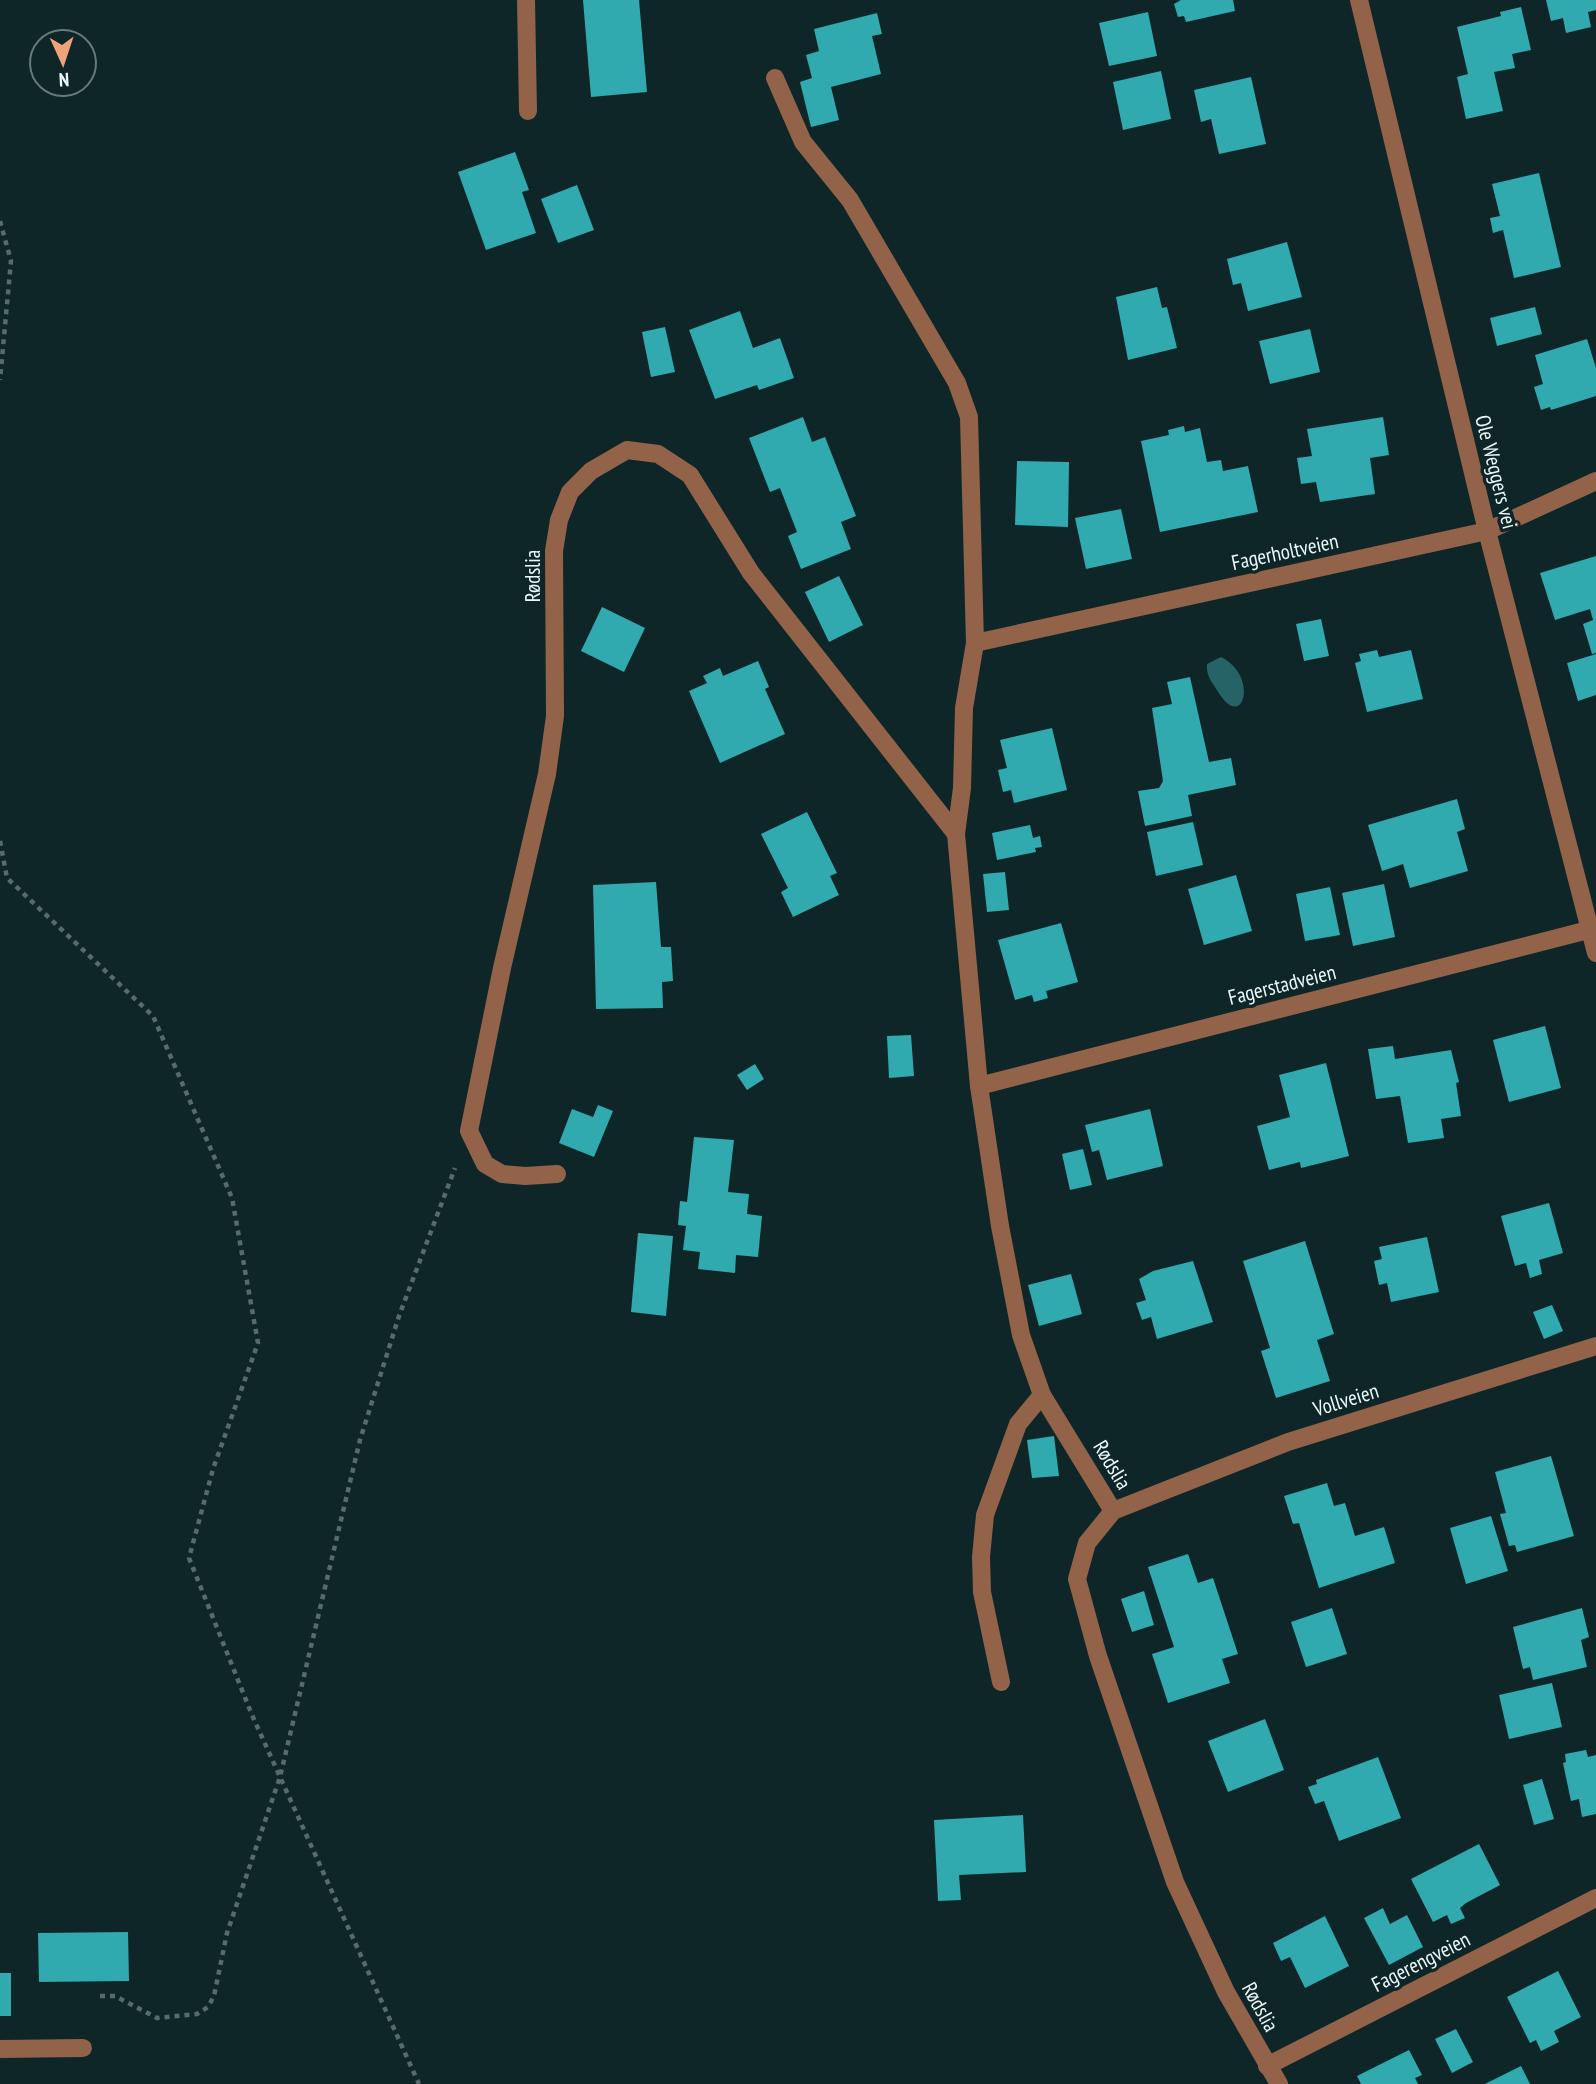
<svg xmlns="http://www.w3.org/2000/svg" width="1596" height="2084" viewBox="0 0 1596 2084" font-family="'PT Sans Narrow',sans-serif">
  <style>
    .water { fill: #266366 }
    .building { fill: #30aaaf }
    .lines { fill: none; stroke-linecap: round; stroke-linejoin: round }
    .path { stroke: #576b6d; stroke-width: 4.5; stroke-dasharray: 5 5; stroke-linecap: butt }
    .service { stroke: #926249; stroke-width: 18 }
    .minor { stroke: #926249; stroke-width: 18 }
    .labels { text-anchor: middle; stroke-width: 7; stroke-linejoin: round; paint-order: stroke }
    .street-label { font-size: 21px; fill: #eaf8f8; stroke: #0f2628 }
  </style>
  <rect width="100%" height="100%" fill="#0f2628"/>
  <path class="water" d="M1221 657C1260 676 1243 735 1217 690 1211 681 1206 675 1207 664Z"/>
  <g class="building">
    <path d="M583 0H639L647 92 591 97Z"/>
    <path d="M1181 0H1233L1235 11 1186 22 1184 16 1178 17 1174 4Z"/>
    <path d="M1546 0H1596V10L1588 12 1591 27 1566 33 1563 18 1551 21Z"/>
    <path d="M1521 7 1531 50 1512 54 1515 68 1494 72 1503 111 1466 119 1457 77 1468 74 1457 27 1501 16 1500 12Z"/>
    <path d="M1148 12 1157 56 1109 66 1099 23Z"/>
    <path d="M877 13 882 34 872 36 881 74 831 87 839 120 811 127 800 82 812 78 806 55 819 51 814 29Z"/>
    <path d="M1161 71 1171 119 1123 130 1113 82Z"/>
    <path d="M1251 77 1266 144 1219 154 1211 119 1201 122 1194 90Z"/>
    <path d="M515 152 529 190 522 192 536 233 486 250 458 172Z"/>
    <path d="M1539 173 1561 267 1514 278 1503 230 1493 233 1490 218 1500 216 1492 184Z"/>
    <path d="M577 185 594 230 558 243 541 199Z"/>
    <path d="M1287 242 1302 297 1248 311 1241 283 1233 285 1227 259Z"/>
    <path d="M1157 287 1162 308 1167 307 1177 348 1128 360 1116 297Z"/>
    <path d="M1535 307 1542 334 1497 346 1490 318Z"/>
    <path d="M740 311 753 348 780 338 794 378 759 390 757 385 715 399 689 330Z"/>
    <path d="M665 327 675 372 651 377 642 332Z"/>
    <path d="M1310 329 1320 372 1270 384 1259 341Z"/>
    <path d="M1587 339 1596 368V396L1551 410 1550 407 1541 410 1534 387 1543 384 1535 355Z"/>
    <path d="M803 417 812 442 825 437 856 516 841 522 851 549 801 569 788 536 797 532 780 488 770 492 749 438Z"/>
    <path d="M1383 417 1389 455 1370 458 1375 494 1320 502 1316 482 1301 484 1297 458 1312 456 1307 429Z"/>
    <path d="M1184 426 1185 432 1200 428 1207 462 1221 460 1223 471 1248 466 1258 512 1160 532 1141 441 1169 435 1168 430Z"/>
    <path d="M1017 461 1069 462 1068 527 1015 525Z"/>
    <path d="M1121 509 1132 559 1086 569 1075 518Z"/>
    <path d="M1596 556V653L1592 654 1583 624 1593 620 1590 609 1555 620 1540 573Z"/>
    <path d="M839 576 863 625 829 642 805 592Z"/>
    <path d="M602 607 645 628 624 672 581 651Z"/>
    <path d="M1321 619 1329 656 1304 661 1296 624Z"/>
    <path d="M1377 650 1379 657 1411 650 1423 699 1367 712 1355 663 1361 661 1359 654Z"/>
    <path d="M1596 654V695L1578 701 1567 663Z"/>
    <path d="M758 661 769 687 765 689 785 734 720 763 689 691 707 683 703 676 720 668 723 676Z"/>
    <path d="M1190 677 1209 762 1231 758 1236 785 1188 795 1192 816 1145 826 1138 791 1159 788 1163 781 1152 708 1172 704 1167 682Z"/>
    <path d="M1052 728 1067 790 1014 803 1011 790 1003 792 998 770 1007 768 1000 740Z"/>
    <path d="M1457 799 1465 829 1457 832 1468 871 1410 888 1403 864 1382 871 1368 825Z"/>
    <path d="M807 812 837 873 830 876 839 895 793 917 781 892 788 888 761 834Z"/>
    <path d="M1193 822 1203 865 1156 876 1147 832Z"/>
    <path d="M1030 825 1033 838 1040 836 1042 847 1035 848 1036 852 997 860 992 833Z"/>
    <path d="M1005 872 1009 910 987 912 983 874Z"/>
    <path d="M1236 875 1252 931 1204 945 1188 889Z"/>
    <path d="M656 882 661 947H671L673 981 662 982 663 1008 596 1009 593 885Z"/>
    <path d="M1384 884 1395 937 1353 946 1342 893Z"/>
    <path d="M1330 887 1340 935 1305 941 1296 894Z"/>
    <path d="M1061 923 1078 982 1046 991 1048 998 1034 1002 1032 995 1015 1000 998 940Z"/>
    <path d="M1545 1026 1561 1088 1509 1102 1493 1040Z"/>
    <path d="M911 1035 914 1076 889 1078 887 1036Z"/>
    <path d="M1393 1046 1395 1059 1451 1050 1459 1082 1456 1083 1461 1116 1441 1119 1444 1138 1408 1143 1400 1096 1376 1099 1368 1049Z"/>
    <path d="M1326 1063 1349 1156 1301 1168 1300 1162 1269 1170 1257 1126 1290 1117 1279 1075Z"/>
    <path d="M755 1064 764 1079 747 1090 737 1075Z"/>
    <path d="M598 1105 613 1111 594 1157 559 1143 572 1109 593 1117Z"/>
    <path d="M1150 1109 1163 1166 1107 1180 1099 1150 1092 1152 1085 1125Z"/>
    <path d="M694 1137 734 1140 728 1192 749 1194 747 1214 762 1216 758 1257 736 1255 735 1273 698 1269 700 1252 683 1250 686 1226 678 1225 680 1201 687 1202Z"/>
    <path d="M1083 1149 1092 1185 1070 1190 1062 1154Z"/>
    <path d="M1549 1203 1563 1253 1539 1260 1542 1274 1530 1278 1526 1263 1515 1266 1501 1216Z"/>
    <path d="M638 1233 673 1236 666 1316 631 1312Z"/>
    <path d="M1427 1237 1439 1292 1391 1302 1387 1283 1379 1285 1374 1261 1382 1259 1379 1247Z"/>
    <path d="M1305 1241 1334 1334 1317 1340 1330 1381 1276 1398 1261 1351 1270 1348 1243 1261Z"/>
    <path d="M1193 1261 1213 1322 1157 1339 1151 1317 1142 1320 1136 1303 1146 1300 1139 1279 1153 1271Z"/>
    <path d="M1071 1274 1082 1314 1039 1326 1028 1285Z"/>
    <path d="M1552 1305 1563 1331 1544 1339 1533 1312Z"/>
    <path d="M1054 1436 1059 1476 1032 1478 1027 1440Z"/>
    <path d="M1551 1456 1574 1536 1517 1552 1515 1545 1509 1546 1500 1514 1506 1513 1495 1472Z"/>
    <path d="M1327 1483 1334 1506 1345 1503 1355 1536 1384 1527 1395 1563 1319 1588 1299 1523 1293 1524 1284 1496Z"/>
    <path d="M1491 1516 1508 1571 1466 1584 1450 1528Z"/>
    <path d="M1188 1554 1198 1583 1213 1578 1238 1654 1222 1659 1230 1683 1168 1703 1152 1654 1174 1647 1148 1567Z"/>
    <path d="M1144 1591 1154 1625 1132 1632 1121 1599Z"/>
    <path d="M1332 1608 1347 1654 1306 1667 1291 1622Z"/>
    <path d="M1582 1608 1589 1637 1581 1640 1587 1667 1533 1680 1530 1667 1523 1669 1513 1627Z"/>
    <path d="M1552 1683 1562 1727 1509 1739 1499 1695Z"/>
    <path d="M1265 1719 1284 1770 1228 1792 1208 1741Z"/>
    <path d="M1586 1750 1588 1757 1596 1755V1814L1582 1817 1579 1799 1571 1801 1563 1763 1566 1762 1565 1754Z"/>
    <path d="M1378 1757 1401 1818 1339 1841 1324 1801 1315 1804 1308 1787 1317 1784 1316 1780Z"/>
    <path d="M1542 1779 1554 1819 1534 1825 1523 1785Z"/>
    <path d="M1023 1815 1026 1872 959 1875 961 1900 938 1901 934 1820Z"/>
    <path d="M1479 1844 1500 1885 1466 1903 1460 1908 1465 1918 1451 1924 1447 1915 1433 1922 1411 1879Z"/>
    <path d="M1383 1908 1390 1924 1407 1915 1423 1947 1389 1965 1364 1918Z"/>
    <path d="M1325 1916 1349 1966 1305 1988 1290 1957 1281 1961 1273 1943Z"/>
    <path d="M128 1932 129 1981 39 1982 38 1933Z"/>
    <path d="M1558 1971 1581 2017 1554 2031 1559 2042 1541 2051 1536 2040 1530 2043 1507 1997Z"/>
    <rect x="0" y="1973" width="11" height="43"/>
    <path d="M1456 2029 1473 2062 1452 2073 1435 2039Z"/>
    <path d="M1409 2050 1422 2075 1415 2078 1418 2084H1361L1357 2076Z"/>
    <path d="M1521 2066 1530 2084H1485Z"/>
  </g>
  <g class="lines">
    <g class="path">
      <path d="M0 221 11 261 0 380"/>
      <path d="M0 841 7 878 153 1016 232 1198 258 1343 213 1469 189 1558 252 1715 419 2084"/>
      <path d="M100 1996H115L157 2018 197 2014 208 2007 214 1996 227 1933 280 1777 360 1440 399 1316 455 1168"/>
    </g>
    <path class="service" d="M1001 1682 982 1592 981 1557 985 1515 1018 1424 1042 1395"/>
    <g class="minor">
      <path d="M526 0 528 111"/>
      <path d="M1359 0 1487 531 1596 953"/>
      <path d="M775 78 803 142 850 200 957 383 969 417 975 643 964 708 962 788 956 834 979 1086 1000 1226 1021 1335 1042 1395 1113 1511"/>
      <path d="M975 643 1487 531 1596 481"/>
      <path d="M979 1086 1596 928"/>
      <path d="M557 1174 525 1176 502 1174 485 1164 469 1131 502 968 547 774 555 716 554 551 559 520 570 492 591 471 627 450 658 454 690 475 751 573 956 834"/>
      <path d="M0 2049 83 2048"/>
      <path d="M1267 2066 1596 1898"/>
      <path d="M1279 2084 1226 1992 1175 1882 1098 1656 1077 1579 1087 1543 1113 1511 1288 1442 1596 1346"/>
    </g>
  </g>
  <g class="labels">
    <g class="street-label">
      <text transform="translate(1496 472) rotate(76)" y="7">Ole Weggers vei</text>
      <text transform="translate(1285 552) rotate(-12)" y="7">Fagerholtveien</text>
      <text transform="translate(533 576) rotate(-90)" y="7">Rødslia</text>
      <text transform="translate(1282 985) rotate(-14)" y="7">Fagerstadveien</text>
      <text transform="translate(1346 1400) rotate(-17)" y="7">Vollveien</text>
      <text transform="translate(1112 1465) rotate(59)" y="7">Rødslia</text>
      <text transform="translate(1421 1962) rotate(-27)" y="7">Fagerengveien</text>
      <text transform="translate(1260 2007) rotate(61)" y="7">Rødslia</text>
    </g>
  </g>
  <g transform="translate(63 63) rotate(177)"><circle r="33" fill="#0f2628" stroke="#677a7b" stroke-width="2"/>
  <path d="M0-5L12 26L0 18L-12 26Z" fill="#f0a279"/>
  <text y="-10" font-size="19" font-weight="bold" text-anchor="middle" fill="#eaf8f8">N</text>
  </g>
</svg>
